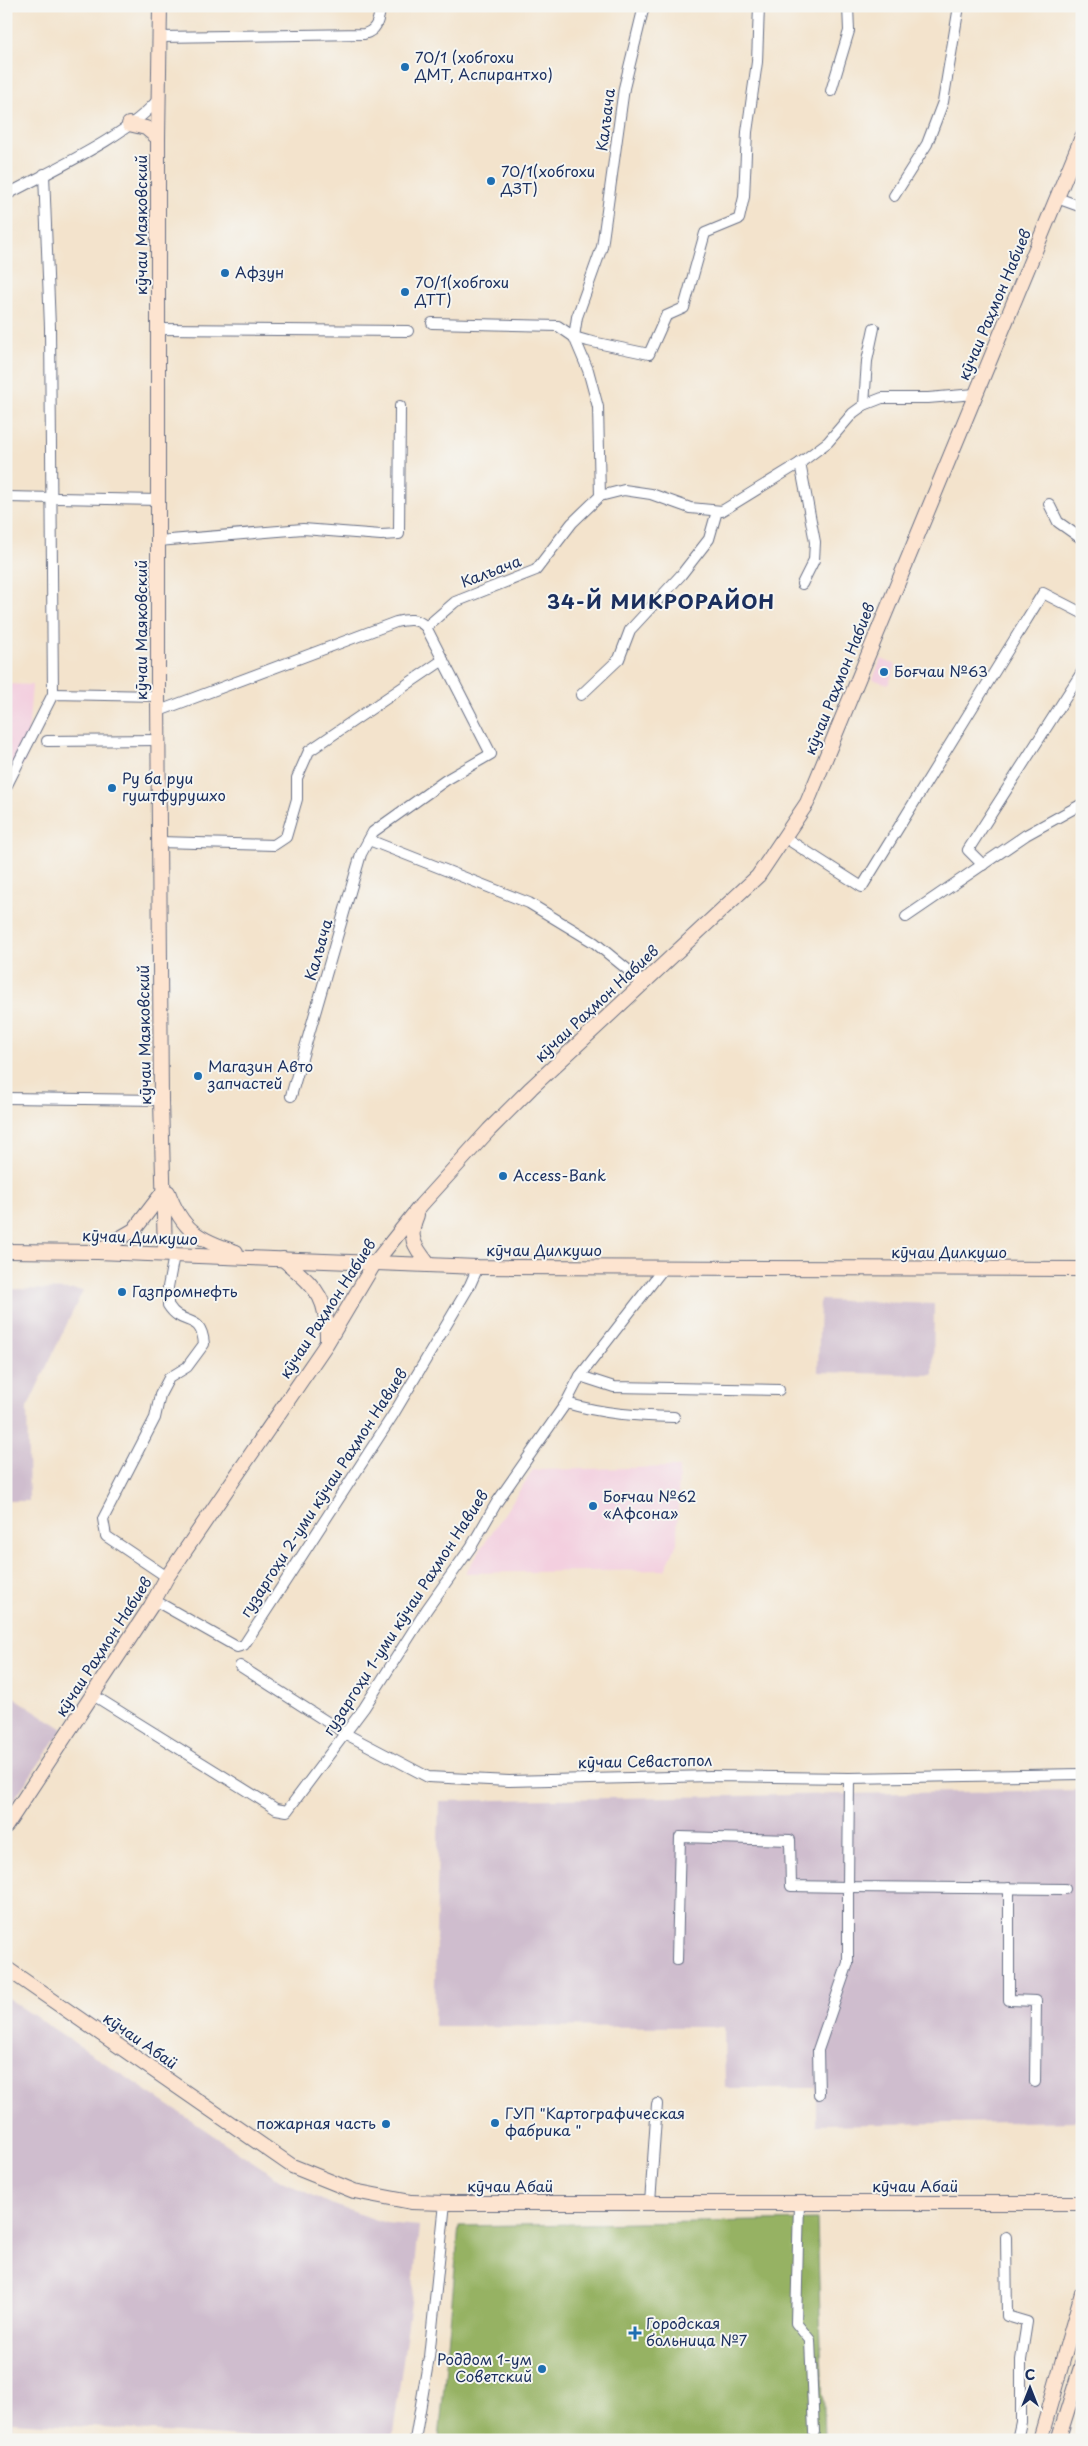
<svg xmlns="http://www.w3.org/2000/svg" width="1088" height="2446" viewBox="0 0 1088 2446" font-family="'Playpen Sans',sans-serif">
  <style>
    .built { fill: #f3cfdf }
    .industrial { fill: #cfbdce }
    .forest { fill: #96b264; stroke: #587061 }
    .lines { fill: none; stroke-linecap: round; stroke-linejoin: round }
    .street-casing { stroke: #676e84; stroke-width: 12 }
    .secondary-casing { stroke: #676e84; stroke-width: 16 }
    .street { stroke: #fff; stroke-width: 10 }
    .secondary { stroke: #fde4d0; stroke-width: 14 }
    .poi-dot { fill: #1f6fb2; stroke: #f6f6f2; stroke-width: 2 }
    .labels { text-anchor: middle; stroke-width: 4; stroke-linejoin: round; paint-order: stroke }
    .poi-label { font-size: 15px; fill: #1b2f5e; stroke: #f6f6f2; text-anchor: start }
    .street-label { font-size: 15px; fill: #1b2f5e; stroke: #f6f6f2 }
    .district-label { font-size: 20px; font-weight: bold; letter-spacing: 1px; fill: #1b2f5e; stroke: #f6f6f2 }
  </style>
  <rect width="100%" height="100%" fill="#f6f6f2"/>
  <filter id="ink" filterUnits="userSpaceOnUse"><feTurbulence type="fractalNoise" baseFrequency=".02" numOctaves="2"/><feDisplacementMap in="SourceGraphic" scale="10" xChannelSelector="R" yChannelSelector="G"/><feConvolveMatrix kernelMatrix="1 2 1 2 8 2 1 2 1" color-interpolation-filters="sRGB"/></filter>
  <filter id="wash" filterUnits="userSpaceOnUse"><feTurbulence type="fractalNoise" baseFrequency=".0096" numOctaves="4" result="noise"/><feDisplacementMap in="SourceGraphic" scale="20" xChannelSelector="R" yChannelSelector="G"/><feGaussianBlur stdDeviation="1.12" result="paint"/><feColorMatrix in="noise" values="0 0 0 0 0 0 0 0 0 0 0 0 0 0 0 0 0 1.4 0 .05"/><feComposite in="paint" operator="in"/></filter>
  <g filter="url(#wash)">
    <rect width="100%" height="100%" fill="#f3e3cc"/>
    <g class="built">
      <path d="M881 659 896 665 888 685 873 679Z"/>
      <path d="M6 684 32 685 26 760 6 786Z"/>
      <path d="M679 1467 677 1543 665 1570 465 1573 533 1470Z"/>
    </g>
    <g class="industrial">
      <path d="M6 1289 83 1290 27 1408 29 1501H6Z"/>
      <path d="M820 1300 934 1304 933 1375 818 1372Z"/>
      <path d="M6 1692 63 1729 6 1811Z"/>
      <path d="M1082 1790V2121L816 2125V2088H725L724 2027 434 2026 439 1801Z"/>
      <path d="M6 1997 282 2181 330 2204 386 2223 419 2226 413 2288 392 2440H286L13 2422 9 2440H6Z"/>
    </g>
    <path class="forest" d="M817 2220 824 2440H439L459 2226Z"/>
  </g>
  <g filter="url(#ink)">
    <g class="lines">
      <defs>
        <g id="street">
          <path d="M160 37 364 34C378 30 378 20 381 6"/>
          <path d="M831 91 849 31 848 6"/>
          <path d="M44 174 50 327 53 694"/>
          <path d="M6 195C48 172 132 134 159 98"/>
          <path d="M894 196 927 144 943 102 959 6"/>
          <path d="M1057 198 1082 207"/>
          <path d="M432 323 558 326 574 337 588 341 649 354 666 316 684 308 705 233 739 219 744 197 747 132 757 62 759 6"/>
          <path d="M158 329 408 331"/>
          <path d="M864 405 867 361 874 328"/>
          <path d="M800 463 815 542 814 560 802 584"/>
          <path d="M600 496 624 490 651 494 690 508 722 511 800 463 828 442 853 413 864 405 882 398H928L975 394"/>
          <path d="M6 497 158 500"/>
          <path d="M1049 504 1058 522 1082 539"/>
          <path d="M158 541 303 529 381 535 399 534 400 406"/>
          <path d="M581 695 619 659 630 630 681 575 709 539 717 511"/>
          <path d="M159 711 396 622C408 619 417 618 426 627"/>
          <path d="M47 741 159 740"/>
          <path d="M6 787 53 694 158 696"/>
          <path d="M784 837 862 887 1043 593 1082 613"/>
          <path d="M369 840 529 903 595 943 644 983"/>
          <path d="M159 842 274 845 286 837 297 799V778L309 751 443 660"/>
          <path d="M983 865 968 850 1082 672"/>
          <path d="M906 917 1026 835 1082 804"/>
          <path d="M291 1096 361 854 373 832 446 780 491 754 426 627 455 602 536 570 572 523 600 496 598 407 588 370 574 337 577 317 602 247 624 88 644 6"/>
          <path d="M6 1098 161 1100"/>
          <path d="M580 1376 614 1387 779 1390"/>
          <path d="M566 1403C604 1414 635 1416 674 1417"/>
          <path d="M167 1577 106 1536 103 1519 155 1418 160 1395 169 1378 187 1367 204 1344C201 1311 183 1329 168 1305V1287L174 1255"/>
          <path d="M154 1600 237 1647 244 1645 393 1415 470 1285 478 1267"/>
          <path d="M240 1666 346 1734 428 1777 509 1781 711 1776 849 1778 1082 1774"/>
          <path d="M93 1695 276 1809 287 1811 364 1708 427 1609 471 1547 497 1502 566 1403 580 1376 663 1269"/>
          <path d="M849 1778 848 1887 1065 1889"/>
          <path d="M1009 1888V2000L1036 2001 1035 2082"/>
          <path d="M677 1960 680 1837 790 1840 791 1886 848 1887V1963L818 2050 819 2094"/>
          <path d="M650 2203 657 2104"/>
          <path d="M799 2203 796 2323 810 2340 814 2432"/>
          <path d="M1006 2237 1007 2316 1027 2322 1021 2360V2422L1017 2440"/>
          <path d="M415 2440 429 2357 445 2203"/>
        </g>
        <g id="secondary">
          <path d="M160 6 158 138V696L161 1100 165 1254"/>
          <path d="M129 124 146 128 158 138"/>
          <path d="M168 1192C182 1230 198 1240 236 1252"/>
          <path d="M417 1215C407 1238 415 1247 429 1265"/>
          <path d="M6 1251 97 1252 478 1267 1082 1269"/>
          <path d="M98 1251 134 1230 164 1191"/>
          <path d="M283 1259C315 1288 328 1294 327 1341"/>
          <path d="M6 1826 151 1606 167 1577 327 1343 374 1264 421 1205 489 1130 531 1088 758 876 807 803 1082 137"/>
          <path d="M6 1968 292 2166 354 2191 411 2202 445 2203H1082"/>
          <path d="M1040 2440 1082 2293"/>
          <path d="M1058 2440 1082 2364"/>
        </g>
      </defs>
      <use href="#street" class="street-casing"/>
      <use href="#secondary" class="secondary-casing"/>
      <use href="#street" class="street"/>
      <use href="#secondary" class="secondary"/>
    </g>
  </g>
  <g class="poi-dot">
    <circle cx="405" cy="67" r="5"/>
    <circle cx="491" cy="181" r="5"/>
    <circle cx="225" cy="273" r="5"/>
    <circle cx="405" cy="292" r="5"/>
    <circle cx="884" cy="672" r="5"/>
    <circle cx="112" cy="788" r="5"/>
    <circle cx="198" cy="1076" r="5"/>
    <circle cx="503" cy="1176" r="5"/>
    <circle cx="122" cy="1292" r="5"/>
    <circle cx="593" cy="1506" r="5"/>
    <circle cx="495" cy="2123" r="5"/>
    <circle cx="386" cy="2124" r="5"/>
    <path d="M632.5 2325.5h5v5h5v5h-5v5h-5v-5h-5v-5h5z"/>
    <circle cx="542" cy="2369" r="5"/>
  </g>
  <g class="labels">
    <g class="poi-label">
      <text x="415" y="63">70/1 (хобгохи<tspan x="415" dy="17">ДМТ, Аспирантхо)</tspan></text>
      <text x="501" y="177">70/1(хобгохи<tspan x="501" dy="17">ДЗТ)</tspan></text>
      <text x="235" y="278">Афзун</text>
      <text x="415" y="288">70/1(хобгохи<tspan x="415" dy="17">ДТТ)</tspan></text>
      <text x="894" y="677">Боғчаи №63</text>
      <text x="122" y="784">Ру ба руи<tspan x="122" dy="17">гуштфурушхо</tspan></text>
      <text x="208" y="1072">Магазин Авто<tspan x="208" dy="17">запчастей</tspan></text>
      <text x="513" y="1181">Access-Bank</text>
      <text x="132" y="1297">Газпромнефть</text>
      <text x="603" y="1502">Боғчаи №62<tspan x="603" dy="17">«Афсона»</tspan></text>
      <text x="505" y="2119">ГУП "Картографическая<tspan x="505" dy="17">фабрика "</tspan></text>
      <text x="376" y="2129" text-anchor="end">пожарная часть</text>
      <text x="646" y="2329">Городская<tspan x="646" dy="17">больница №7</tspan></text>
      <text x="532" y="2365" text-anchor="end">Роддом 1-ум<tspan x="532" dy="17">Советский</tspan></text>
    </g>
    <g class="street-label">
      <text transform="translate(606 120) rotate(-83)" y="5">Калъача</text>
      <text transform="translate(142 225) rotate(-90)" y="5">кӯчаи Маяковский</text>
      <text transform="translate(995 305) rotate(-67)" y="5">кӯчаи Раҳмон Набиев</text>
      <text transform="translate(491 572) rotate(-21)" y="5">Калъача</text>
      <text transform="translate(142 630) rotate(-90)" y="5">кӯчаи Маяковский</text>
      <text transform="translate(840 679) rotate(-68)" y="5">кӯчаи Раҳмон Набиев</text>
      <text transform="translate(319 950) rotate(-74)" y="5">Калъача</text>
      <text transform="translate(597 1004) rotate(-43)" y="5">кӯчаи Раҳмон Набиев</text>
      <text transform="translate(145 1035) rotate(-91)" y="5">кӯчаи Маяковский</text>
      <text transform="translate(140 1238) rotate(2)" y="5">кӯчаи Дилкушо</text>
      <text x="544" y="1256">кӯчаи Дилкушо</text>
      <text x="949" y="1258">кӯчаи Дилкушо</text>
      <text transform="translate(328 1309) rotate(-57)" y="5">кӯчаи Раҳмон Набиев</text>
      <text transform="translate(324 1493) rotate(-57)" y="5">гузаргоҳи 2-уми кӯчаи Раҳмон Навиев</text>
      <text transform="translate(406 1613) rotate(-57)" y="5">гузаргоҳи 1-уми кӯчаи Раҳмон Навиев</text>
      <text transform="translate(104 1647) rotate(-57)" y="5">кӯчаи Раҳмон Набиев</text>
      <text transform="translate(645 1762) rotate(-1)" y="5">кӯчаи Севастопол</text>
      <text transform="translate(140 2041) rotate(35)" y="5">кӯчаи Абаӣ</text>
      <text x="510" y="2192">кӯчаи Абаӣ</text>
      <text x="915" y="2192">кӯчаи Абаӣ</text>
    </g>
    <g class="district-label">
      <text x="661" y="609">34-Й МИКРОРАЙОН</text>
    </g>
  </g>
  <rect width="1088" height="2446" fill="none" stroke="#f6f6f2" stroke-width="25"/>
  <g transform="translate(1030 2388)" stroke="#f6f6f2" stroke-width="4" paint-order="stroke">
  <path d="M0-4L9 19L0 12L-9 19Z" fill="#1b2f5e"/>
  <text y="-8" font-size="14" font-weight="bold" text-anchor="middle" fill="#1b2f5e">С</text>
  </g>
</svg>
